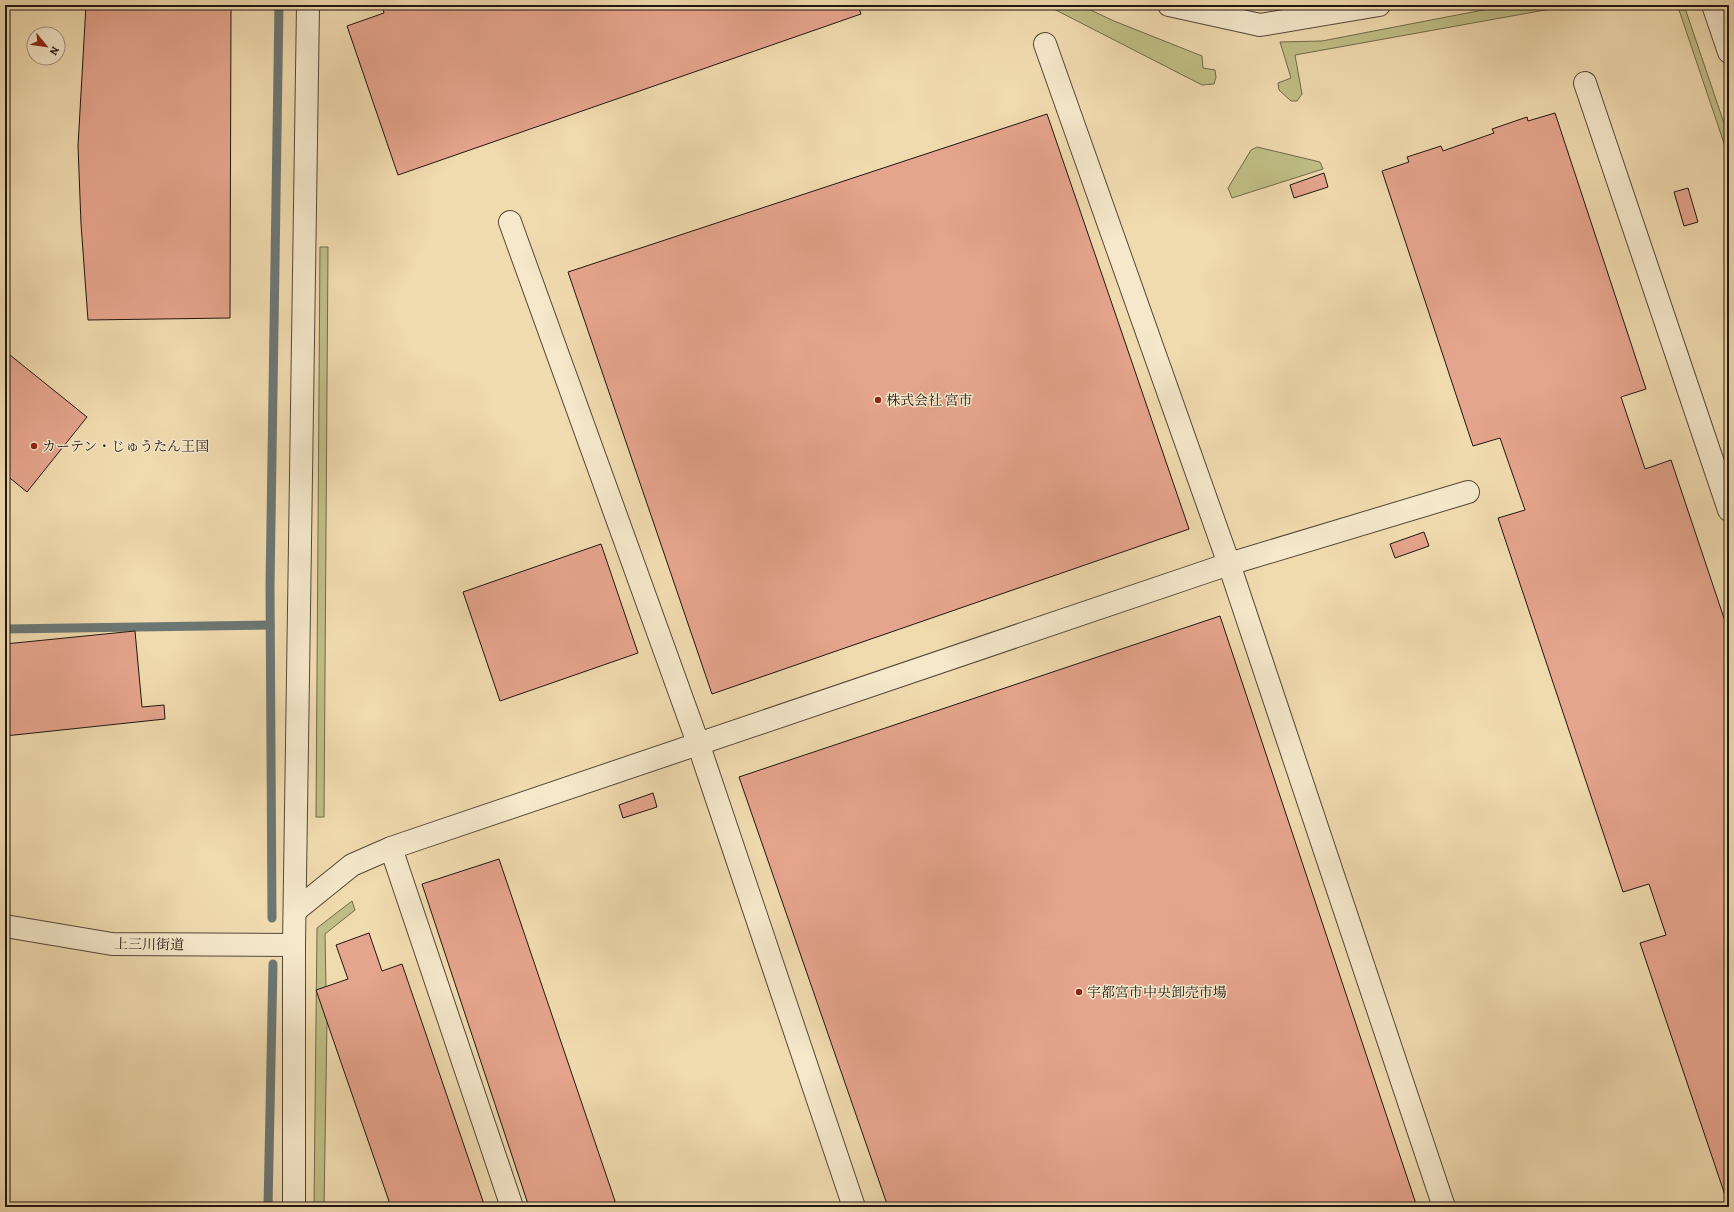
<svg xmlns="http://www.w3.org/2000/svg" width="1734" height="1212" viewBox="0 0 1734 1212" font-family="Alegreya,'Noto Serif JP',serif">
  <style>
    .green { fill: #c0be86; stroke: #706a4b }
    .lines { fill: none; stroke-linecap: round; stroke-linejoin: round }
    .stream { stroke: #6c7774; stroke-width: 9 }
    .building { fill: #e5a48d; stroke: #201610 }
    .minor-casing { stroke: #544738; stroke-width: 24 }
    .minor { stroke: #f5e8cb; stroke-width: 22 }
    .poi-dot { fill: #8f2418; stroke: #f5e8cb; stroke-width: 1.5 }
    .labels { text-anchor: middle; stroke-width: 3; stroke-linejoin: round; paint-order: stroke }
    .poi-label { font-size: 14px; fill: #201610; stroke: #f5e8cb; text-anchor: start }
    .street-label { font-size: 14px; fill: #201610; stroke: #f5e8cb }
  </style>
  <rect width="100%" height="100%" fill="#f0dbaf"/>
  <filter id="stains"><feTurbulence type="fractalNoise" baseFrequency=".005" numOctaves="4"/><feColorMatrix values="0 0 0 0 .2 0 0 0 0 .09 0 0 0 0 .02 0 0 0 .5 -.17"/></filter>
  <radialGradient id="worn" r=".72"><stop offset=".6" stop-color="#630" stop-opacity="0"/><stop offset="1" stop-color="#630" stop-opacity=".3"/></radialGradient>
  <g class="green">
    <path d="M1046 5H1080L1114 21 1202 56 1203 68 1215 70 1216 77 1214 84 1202 85Z"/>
    <path d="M1509 5H1573L1295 55 1302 94 1297 101H1291L1279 90 1278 83 1291 78 1280 42 1322 41Z"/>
    <path d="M1674 5H1684L1729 138V158L1678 7Z"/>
    <path d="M1257 147 1320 162 1323 169 1232 198 1228 188 1251 150Z"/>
    <path d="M320 247H328L324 817H316Z"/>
    <path d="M352 901 355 910 325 934 326 987 317 990 327 1020 324 1207H314L317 928Z"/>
  </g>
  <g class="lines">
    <g class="stream">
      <path d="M5 629 270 625"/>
      <path d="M272 918 270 586 279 5"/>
      <path d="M268 1207 273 964"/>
    </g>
  </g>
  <g class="building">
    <path d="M86 5H231L230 318 88 320 81 224 78 146Z"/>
    <path d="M382 5H858L861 14 398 175 347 26 384 13Z"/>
    <path d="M1555 113 1646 389 1621 397 1645 469 1671 460 1729 633V1207L1640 943 1666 935 1649 884 1623 892 1498 518 1525 510 1500 438 1473 446 1382 171 1409 162 1407 157 1441 146 1443 151 1494 133 1492 129 1527 117 1528 121Z"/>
    <path d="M1047 114 1189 529 712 694 568 272Z"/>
    <path d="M1324 173 1328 187 1294 198 1290 185Z"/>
    <path d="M1688 188 1698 222 1684 226 1674 192Z"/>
    <path d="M5 351 87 417 27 492 5 474Z"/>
    <path d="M1424 532 1429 546 1395 558 1390 544Z"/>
    <path d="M601 544 638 653 500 701 463 592Z"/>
    <path d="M1220 616 1417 1207H888L739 777Z"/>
    <path d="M135 631 142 707 164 705 165 719 5 736V644Z"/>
    <path d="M653 793 657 807 623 818 619 805Z"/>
    <path d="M499 859 617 1207H529L422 884Z"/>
    <path d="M369 933 382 971 402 964 485 1207H391L316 990 348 979 336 945Z"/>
  </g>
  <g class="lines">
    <defs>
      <g id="minor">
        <path d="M1169 5 1260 25 1379 5"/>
        <path d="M1713 5 1729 52"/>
        <path d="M1045 44 1229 564 1444 1207"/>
        <path d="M1585 83 1729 510"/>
        <path d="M510 222 698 743 854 1207"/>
        <path d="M391 848 512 1207"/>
        <path d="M295 911 352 865 391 848 1229 564 1468 492"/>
        <path d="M5 926 112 944 294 945"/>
        <path d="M294 1207V945L308 5"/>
      </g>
    </defs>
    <use href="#minor" class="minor-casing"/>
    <use href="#minor" class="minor"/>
  </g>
  <g class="poi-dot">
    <circle cx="878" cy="400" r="4"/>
    <circle cx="34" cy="446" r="4"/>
    <circle cx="1079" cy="992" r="4"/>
  </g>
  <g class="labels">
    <g class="poi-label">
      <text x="886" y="405">株式会社 宮市</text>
      <text x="42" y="451">カーテン・じゅうたん王国</text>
      <text x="1087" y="997">宇都宮市中央卸売市場</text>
    </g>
    <g class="street-label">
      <text transform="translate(149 944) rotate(1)" y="5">上三川街道</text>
    </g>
  </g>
  <rect width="1734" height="1212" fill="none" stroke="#f0dbaf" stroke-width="20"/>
  <rect x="6" y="6" width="1722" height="1200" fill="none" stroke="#201610" stroke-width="2"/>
  <rect x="10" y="10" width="1714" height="1192" fill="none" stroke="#201610"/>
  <g transform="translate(46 46) rotate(119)"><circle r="19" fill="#f5e8cb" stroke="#a09480"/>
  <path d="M0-3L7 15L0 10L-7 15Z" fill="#8f2418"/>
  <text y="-6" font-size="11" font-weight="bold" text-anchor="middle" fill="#201610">N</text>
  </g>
  <rect width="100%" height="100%" filter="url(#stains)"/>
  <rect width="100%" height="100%" fill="url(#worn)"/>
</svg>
